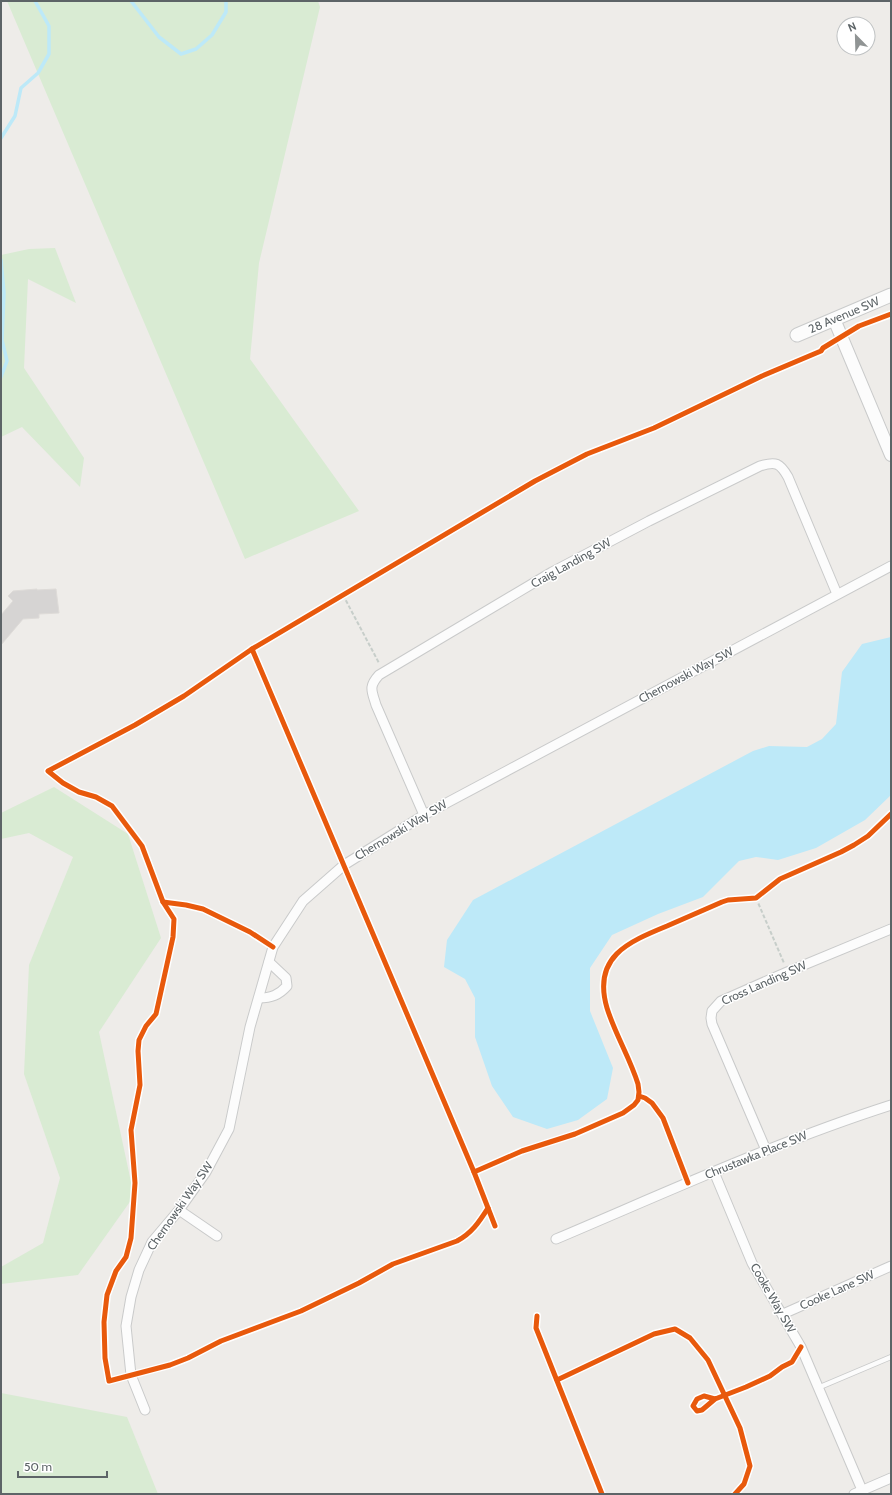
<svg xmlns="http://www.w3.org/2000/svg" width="892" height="1495" viewBox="0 0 892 1495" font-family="Cabin,sans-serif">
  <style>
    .green { fill: #d9ebd3 }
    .water { fill: #bde9f8 }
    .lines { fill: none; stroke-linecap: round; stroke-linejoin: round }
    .stream { stroke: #bde9f8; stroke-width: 3.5 }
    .building { fill: #d6d4d3; stroke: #dedbd8 }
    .service-casing { stroke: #c9caca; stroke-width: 6 }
    .minor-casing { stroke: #c9caca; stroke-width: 11 }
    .tertiary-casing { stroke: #c9caca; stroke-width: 14 }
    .secondary-casing { stroke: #cacbcb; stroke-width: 15 }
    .path { stroke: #c7ceca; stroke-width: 2; stroke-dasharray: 4 2; stroke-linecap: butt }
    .service { stroke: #fcfcfc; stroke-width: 4.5 }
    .minor { stroke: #fcfcfc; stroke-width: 9 }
    .tertiary { stroke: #fcfcfc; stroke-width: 12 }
    .secondary { stroke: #fcfcfc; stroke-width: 13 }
    .cycleway-casing { stroke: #fff; stroke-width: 8 }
    .cycleway { stroke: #e8590c; stroke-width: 5 }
    .labels { text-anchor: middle; stroke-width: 3; stroke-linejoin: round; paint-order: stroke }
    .street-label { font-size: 12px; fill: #5d6467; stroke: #fff }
  </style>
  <rect width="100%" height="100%" fill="#eeece9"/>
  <g class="green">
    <path d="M7 1H318L320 7 259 263 250 359 359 511 245 559Z"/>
    <path d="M55 248 76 303 28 279 24 368 84 458 80 487 22 427 1 437V255L29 249Z"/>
    <path d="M54 787 128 834 161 938 99 1032 134 1196 78 1275 1 1284V1267L43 1243 60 1178 24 1074 29 965 73 857 29 833 1 839V813Z"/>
    <path d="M1 1393 127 1417 158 1494H1Z"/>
  </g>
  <path class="water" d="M891 637V795L865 820 816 848 778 860 756 857 739 861 703 897 658 914 612 935 590 968V1011L613 1068 607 1099 578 1120 547 1129 513 1117 492 1086 475 1037V998L465 979 444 967 447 940 473 900 753 751 769 746 807 747 822 739 836 724 842 672 862 644Z"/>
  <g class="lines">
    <g class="stream">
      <path d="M131 1 159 37 181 54 196 49 212 35 226 12V1"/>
      <path d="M1 138 15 116 21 88 38 73 49 54V26L35 1"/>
      <path d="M1 260 4 293 2 340 7 361 1 377"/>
    </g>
  </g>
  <path class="building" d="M37 589V590L56 589 59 613 39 614V618L23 619 1 645V615L13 601 8 596 13 591Z"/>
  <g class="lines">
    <defs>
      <path id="service" d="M820 1387 891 1357"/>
      <g id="minor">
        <path d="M424 815 376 705C372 691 368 687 379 675L552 572 649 521 760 466C776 461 780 463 788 477L837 594"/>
        <path d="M259 998C271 998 279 995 287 986L286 978 269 962"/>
        <path d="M766 1150 712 1024 711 1018 712 1011 721 1001 787 972 891 929"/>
        <path d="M714 1172 752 1263 801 1347 862 1490"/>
        <path d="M179 1210 217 1236"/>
        <path d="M556 1239C667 1192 776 1142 891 1105"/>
        <path d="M783 1314 891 1266"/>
        <path d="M145 1410 131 1375 126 1326 131 1297 139 1270 152 1242 179 1210 206 1172 229 1129 250 1027 273 947 303 901 344 865 424 815 891 566"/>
        <path d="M854 1494 891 1478"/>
      </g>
      <path id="tertiary" d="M834 319 891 455"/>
      <path id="secondary" d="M797 335 891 295"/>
    </defs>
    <use href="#service" class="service-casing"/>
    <use href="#minor" class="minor-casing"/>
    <use href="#tertiary" class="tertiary-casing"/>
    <use href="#secondary" class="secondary-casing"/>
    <g class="path">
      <path d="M343 595 379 663"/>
      <path d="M756 898 784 963"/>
    </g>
    <use href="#service" class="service"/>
    <use href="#minor" class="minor"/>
    <use href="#tertiary" class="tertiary"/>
    <use href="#secondary" class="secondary"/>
    <defs>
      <g id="cycleway">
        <path d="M252 649 474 1172 495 1226"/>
        <path d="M163 902 186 905 203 909 250 932 273 947"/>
        <path d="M639 1096 645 1098 652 1103 663 1118 688 1183"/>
        <path d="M474 1172 522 1151 575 1134 623 1113 634 1105 638 1100 639 1092 638 1084C630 1058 615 1034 607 1008 592 957 628 942 667 926 685 918 704 910 722 902L728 900 756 898 780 879 841 852 854 845 868 836 891 814"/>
        <path d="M488 1208C479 1222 472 1233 457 1241L393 1264 359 1283 301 1311 221 1341 188 1358 170 1365 109 1381 105 1358 104 1322 107 1295 116 1271 126 1257 131 1238 135 1183 131 1130 140 1085 138 1051 139 1040 146 1026 156 1014 173 937 174 919 163 902 142 846 112 806 96 797 79 792 63 783 48 771 135 725 184 696 252 649 535 481 587 454 654 428 762 376 821 351 823 348 859 326 891 314"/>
        <path d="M537 1316 536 1328 602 1494"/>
        <path d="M557 1380 654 1334 675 1329 690 1338 708 1360 740 1428 750 1466 744 1484 735 1494"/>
        <path d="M715 1399 702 1410 697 1411 693 1406 697 1399 704 1396 715 1399 746 1387 770 1376 782 1367 792 1362 801 1347"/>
      </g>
    </defs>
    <use href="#cycleway" class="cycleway-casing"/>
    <use href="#cycleway" class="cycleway"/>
  </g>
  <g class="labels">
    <g class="street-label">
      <text transform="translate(844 315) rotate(-23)" y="4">28 Avenue SW</text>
      <text transform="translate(571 563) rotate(-29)" y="4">Craig Landing SW</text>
      <text transform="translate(686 675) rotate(-28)" y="4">Chernowski Way SW</text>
      <text transform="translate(401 830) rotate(-31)" y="4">Chernowski Way SW</text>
      <text transform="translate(764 983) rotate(-24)" y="4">Cross Landing SW</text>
      <text transform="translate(756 1155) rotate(-22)" y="4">Chrustawka Place SW</text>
      <text transform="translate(180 1206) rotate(-55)" y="4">Chernowski Way SW</text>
      <text transform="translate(837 1290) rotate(-24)" y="4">Cooke Lane SW</text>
      <text transform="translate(773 1298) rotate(60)" y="4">Cooke Way SW</text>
    </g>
  </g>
  <rect width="892" height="1495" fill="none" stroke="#5d6467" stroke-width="4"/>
  <g transform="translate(856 36) rotate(337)"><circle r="19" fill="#ffffff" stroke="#bec1c2"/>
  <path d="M0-3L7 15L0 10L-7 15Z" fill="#909494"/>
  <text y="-6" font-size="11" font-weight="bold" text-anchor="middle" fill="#5d6467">N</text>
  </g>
  <path d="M18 1471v6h89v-6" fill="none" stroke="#5d6467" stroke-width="2"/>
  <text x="24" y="1471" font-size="12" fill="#5d6467" stroke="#ffffff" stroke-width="3" paint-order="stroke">50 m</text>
</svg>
